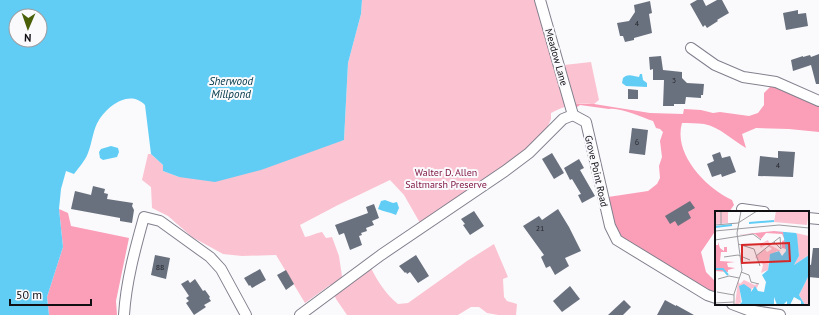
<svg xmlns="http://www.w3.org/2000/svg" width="819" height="315" viewBox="0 0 819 315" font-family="'PT Sans',sans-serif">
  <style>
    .green { fill: #fbc3d1 }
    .forest { fill: #fb9eb8 }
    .water { fill: #61cdf5; fill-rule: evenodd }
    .building { fill: #6a717e }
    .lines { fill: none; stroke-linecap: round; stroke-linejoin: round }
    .street-casing { stroke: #82808e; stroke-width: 12 }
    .street { stroke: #fff; stroke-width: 10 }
    .labels { text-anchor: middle; stroke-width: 4; stroke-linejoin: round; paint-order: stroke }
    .number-label { font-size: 8px; fill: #26282e }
    .street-label { font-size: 10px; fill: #100f14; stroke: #fafafd }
    .park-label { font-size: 10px; fill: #7e1340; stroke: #fafafd }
    .water-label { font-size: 11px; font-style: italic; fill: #013545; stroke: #fafafd }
    .inset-river { fill: none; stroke: #61cdf5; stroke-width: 2 }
    .inset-road { fill: none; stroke: #9c9ca0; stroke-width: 1 }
    .view { fill: #d62828; fill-opacity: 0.15; stroke: #d62828; stroke-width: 2 }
    .inset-edge { fill: none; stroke: #100f14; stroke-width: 2 }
  </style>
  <rect width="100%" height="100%" fill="#fafafd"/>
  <path class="green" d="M362 0H535L555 66 591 62 599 100 594 104C574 103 569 104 551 113V119L544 135 527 150 420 223 404 195 390 180 338 205 300 225 305 237C311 236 316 233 322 232L326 238 332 237 339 256 342 276 348 283 371 268C378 282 386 294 398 304L408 303 467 261 494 244 508 277 503 279 504 297 507 301 517 304 516 315H498L487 313 479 307H471L458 315H347L336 299 330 285 305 303 276 255 242 256 223 254 192 237 168 216 152 208 151 187 142 180 148 154H151L163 165V171L179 177 344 140 348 63 361 14Z"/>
  <g class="forest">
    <path d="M772 85 819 103V132L789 129 756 128 742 134 746 148C732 140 720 127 704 124 697 123 689 123 682 123 673 154 706 188 732 200L734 205 729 212H716V230L701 252 706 272 716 282V293L705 288 618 235 614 227 608 197 648 191 657 184 660 178 659 166 662 157 660 141 663 132 660 129 656 128 653 121C641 117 620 107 609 109L580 105 577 107 573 104H594L650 113 683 114 684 109 701 110 713 113 720 112 749 116 758 113 764 105V93Z"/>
    <path d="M59 209 68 213 71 226 129 238 116 301 117 315H49L47 297 63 247Z"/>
  </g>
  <g class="water">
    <path d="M0 0H362L361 14 348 63 344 140 261 170 215 182 179 177 163 171V165L151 154 145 105C129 89 108 106 99 120 93 129 92 143 88 153 85 161 79 167 74 174L66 171 61 189 59 209 63 247 47 297 49 315H0ZM16 16H40V40H16Z"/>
    <path d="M640 74H642L643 80 647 83V87L626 86 622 83 623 78C628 73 633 76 639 77Z"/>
    <path d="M111 146 118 148 119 152 117 157 103 160 100 158 99 152 101 149Z"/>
    <path d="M385 200 393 203 397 202 399 208 396 215C390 212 384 212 378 209L381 201Z"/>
  </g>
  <g class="building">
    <path d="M697 0H703L706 6 717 0H722L729 13 717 20 718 21 707 28 705 25 703 27 690 4Z"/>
    <path d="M650 1 652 13 649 14 652 33 634 38V40L625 42 623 36H620L617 23 629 21 635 12 634 5Z"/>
    <path d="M798 10V14L806 13 808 26 786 30 783 13Z"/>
    <path d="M819 54V84H816L811 65 793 71 791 60 803 56V57L810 55 811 57Z"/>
    <path d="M661 56 663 70 682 72V78L687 83 704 84 703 95H701V98L686 97 685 104H674V106H663L664 80H653V69L650 70 649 57Z"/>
    <path d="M628 89 638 90V99H628Z"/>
    <path d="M632 128 648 130 645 155 629 153Z"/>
    <path d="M778 151 795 152 793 177 758 176 760 156 778 158Z"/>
    <path d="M720 152 722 158 730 156 736 172 722 177 721 174 712 177 707 164 714 161 712 155Z"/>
    <path d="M552 153 564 173 554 179 542 159Z"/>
    <path d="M579 159 584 168 580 170 595 196 582 203 578 195 581 194 572 179 570 180 564 168Z"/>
    <path d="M93 186 105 189 104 193 108 194 107 199 133 203 132 206 134 210 132 223 120 221V218L71 209 75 191 91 195Z"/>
    <path d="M690 201 695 208 688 212 691 218 678 226 675 221 670 224 665 216Z"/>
    <path d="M374 204 379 218 372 221 374 225 366 228 367 231 361 233 362 235 359 236 362 245 350 250 344 233 339 235 335 225 368 213 366 207Z"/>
    <path d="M558 209 569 227 581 251 565 258 569 266 555 275 550 266 546 268 541 257 544 255 523 226 539 216 542 220Z"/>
    <path d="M474 211 484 226 470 235 463 225 465 224 461 219Z"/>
    <path d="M813 248H819V278L808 277V264L811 265Z"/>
    <path d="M155 255 170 258 166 279 151 275Z"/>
    <path d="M416 255 429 276 418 283 410 272 407 274 406 272 405 273 399 266Z"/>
    <path d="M260 269 266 280 252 288 250 285 249 286 244 278Z"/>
    <path d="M286 270 294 284 286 290 277 275Z"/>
    <path d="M195 279 203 291 205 290 210 297 209 298 211 301 204 305 206 307 194 315 186 303 189 301 186 298 189 296 181 284 188 280 190 283Z"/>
    <path d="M570 286 580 299 562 312 553 301Z"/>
    <path d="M624 300 631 307 623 315H608Z"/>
    <path d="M665 300 676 306V305L694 315H657Z"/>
  </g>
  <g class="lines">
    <defs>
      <g id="street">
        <path d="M540 0 573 115"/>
        <path d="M691 48 715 65 743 77 776 82 819 101"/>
        <path d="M573 115 586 122 610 226 617 240 707 295 716 298"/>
        <path d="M742 209 764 212"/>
        <path d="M808 218 819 219"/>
        <path d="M732 304 748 310 780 315"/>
        <path d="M124 315C126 282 135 249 144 217L160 221 210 257 221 269 246 315"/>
        <path d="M300 315 381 255 505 171 529 153 563 119 573 115"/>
      </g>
    </defs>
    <use href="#street" class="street-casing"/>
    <use href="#street" class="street"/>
  </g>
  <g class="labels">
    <g class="number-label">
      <text x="637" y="26">4</text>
      <text x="674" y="83">3</text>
      <text x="637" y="145">6</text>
      <text x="778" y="168">4</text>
      <text x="540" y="231">21</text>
      <text x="160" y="270">88</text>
    </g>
    <g class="street-label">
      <text transform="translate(557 57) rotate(74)" y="4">Meadow Lane</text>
      <text transform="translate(597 171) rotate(77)" y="4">Grove Point Road</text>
    </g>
    <g class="park-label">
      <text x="446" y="176">Walter D. Allen<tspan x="446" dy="12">Saltmarsh Preserve</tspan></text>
    </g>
    <g class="water-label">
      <text x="231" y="85">Sherwood<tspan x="231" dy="13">Millpond</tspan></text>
    </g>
  </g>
  <g transform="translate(715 211)">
    <rect width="94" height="94" fill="#fafafd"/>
    <path d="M0 0H13V12L1 13ZM61 0H94L92 14 59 11ZM81 22 94 25V44L79 54 84 45ZM53 29 55 34 66 40H62L54 47 53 59 46 62 48 54 40 46 50 38 52 41 57 38 51 33 46 37 45 35V33ZM94 64V94H90L84 84ZM29 69 40 74 43 72V75L41 78 37 77 36 81V79L25 80 26 92 20 94 23 70 25 73Z" fill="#fbc3d1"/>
    <path d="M59 20 68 21 71 28V38L67 37V30L70 29 67 23 51 22 46 28 40 23 23 24ZM3 31 5 37 9 40V36H12V41H6L5 50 20 51 12 52 13 56 20 57 13 59V61L0 60V34H3Z" fill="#fb9eb8"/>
    <path d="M59 20 81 22 82 24 84 45 79 54 94 44V64L84 84 90 94H86V90L79 86 75 94H72V90L68 94H62L59 86V94H24L27 91 24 75 29 73 36 78V81L40 75 43 80 49 81 51 71 47 64 53 59 55 43 64 40 67 45 71 40 68 21Z" fill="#61cdf5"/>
    <path class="inset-river" d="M34 12 59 10M0 16 17 14M0 58H8L13 64"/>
    <path class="inset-road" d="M0 14 23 12 42 0M6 14V0M0 20 64 14 94 17M0 29 38 23 46 29M23 33 39 38 45 55M41 45 65 26 66 38 59 31M9 46 23 44 35 49M26 61 34 64 36 71 44 73M3 68 14 65 24 67M2 81 19 84M0 92 19 91M19 94V83L27 59 22 22 26 0"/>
    <path class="view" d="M74 32 75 50 27 52V34Z"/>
    <rect width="94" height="94" class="inset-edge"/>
  </g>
  <g transform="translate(28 28) rotate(182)"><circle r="19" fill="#fafafd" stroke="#9c9ca0"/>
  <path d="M0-3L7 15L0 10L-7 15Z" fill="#495f08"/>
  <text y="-6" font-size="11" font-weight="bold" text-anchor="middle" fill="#100f14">N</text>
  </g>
  <path d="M10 299v6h81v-6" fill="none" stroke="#100f14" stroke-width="2"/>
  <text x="16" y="299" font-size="12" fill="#100f14" stroke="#fafafd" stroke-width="3" paint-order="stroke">50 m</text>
</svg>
